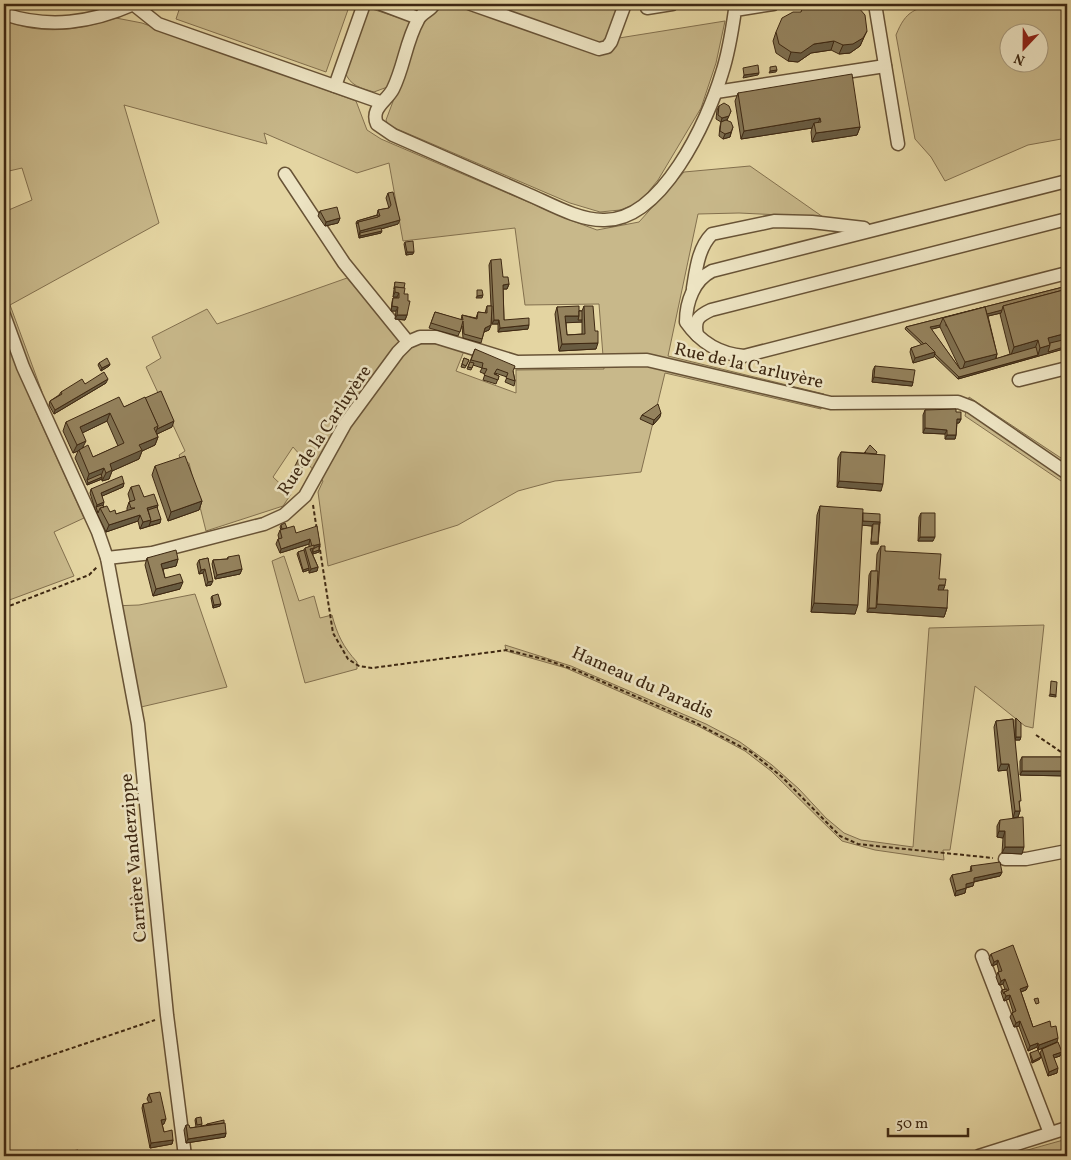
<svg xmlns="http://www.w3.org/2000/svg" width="1071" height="1160" viewBox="0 0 1071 1160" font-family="Vollkorn,serif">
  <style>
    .green { fill: #c8b88a; stroke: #83704e; fill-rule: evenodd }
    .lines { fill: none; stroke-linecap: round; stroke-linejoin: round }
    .minor-casing { stroke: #685336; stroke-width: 15 }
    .path { stroke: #3e2812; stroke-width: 2; stroke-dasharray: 4 2.5; stroke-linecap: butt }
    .minor { stroke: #ede4c3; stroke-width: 12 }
    .wall { fill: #7f7050; stroke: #3e2812; fill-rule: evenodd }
    .shaded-wall { fill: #685b41; stroke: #3e2812 }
    .building { fill: #94825d; stroke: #3e2812 }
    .labels { text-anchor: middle; stroke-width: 5; stroke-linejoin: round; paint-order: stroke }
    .street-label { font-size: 18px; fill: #3e2812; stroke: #ede4c3 }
  </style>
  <rect width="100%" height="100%" fill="#e4d5a2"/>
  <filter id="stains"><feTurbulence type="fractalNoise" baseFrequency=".004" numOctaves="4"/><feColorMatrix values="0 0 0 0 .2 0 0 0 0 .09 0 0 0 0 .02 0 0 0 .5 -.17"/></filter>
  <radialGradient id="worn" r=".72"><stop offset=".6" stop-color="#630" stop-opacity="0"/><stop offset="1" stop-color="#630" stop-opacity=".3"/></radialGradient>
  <g class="green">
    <path d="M181 4H350L326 72 176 19Z"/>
    <path d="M441 4H452L586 50 619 38 725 21 716 63 701 108 658 180 639 203 620 210 600 212 570 203 388 125 386 120 423 22 439 8Z"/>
    <path d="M480 4H621L609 39 603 44Z"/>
    <path d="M941 4H1067V138L1028 145 945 181 931 157 915 139 896 35C906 10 915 8 941 4ZM1008 32H1038V62H1008Z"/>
    <path d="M369 8 409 21 411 25 390 86 374 92C361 88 350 86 345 72L366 11Z"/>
    <path d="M116 18 142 23 356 101 367 130 381 139 570 220 597 230 639 222 684 172 750 166 823 217 739 213 698 214 668 356 824 394 821 409 665 373 641 472 555 481 518 491 458 525 328 566 318 492 323 481 293 447 273 477 291 494 283 506 206 531 189 463 181 461 179 455 185 451 146 367 161 358 152 337 207 309 217 324 347 278 409 350 415 344H436L464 351 456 371 516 393V370L604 369 599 304 525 305 515 228 403 241 389 163 357 173 264 133 267 144 124 105 159 223 10 305 42 392 30 399 84 518 54 532 74 576 4 602V212L32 200 22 168 9 171 4 160V20C41 36 79 30 116 18Z"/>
    <path d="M969 397 1067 462V485L965 416Z"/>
    <path d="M284 556 299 601 314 596 320 618 332 615C337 634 343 647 357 662V669L305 683 272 561Z"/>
    <path d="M195 594 227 687 141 707 111 606 139 605Z"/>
    <path d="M1044 625 1033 728 1025 726 975 686 950 850H943L944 860 875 850 842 841 771 771 745 751 700 727 566 668 506 651 505 645 571 666 706 724 740 742 772 765 799 789 826 818 844 833 861 840 913 847 929 628Z"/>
    <path d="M1067 1139V1156H1006Z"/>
  </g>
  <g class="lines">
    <defs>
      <g id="minor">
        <path d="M133 4 158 24 380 102"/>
        <path d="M381 4 418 18"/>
        <path d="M434 4C430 11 421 13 418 20 406 41 404 67 393 89 387 101 370 108 377 124L393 135C437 154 481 174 525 193 549 203 577 220 603 220 662 222 708 120 722 73 729 52 732 31 735 10L773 4"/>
        <path d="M471 4 599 49 607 47 611 42 625 4"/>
        <path d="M875 4 898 144"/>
        <path d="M647 8 672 4"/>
        <path d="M4 14C49 29 91 23 134 4"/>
        <path d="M335 86 364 4"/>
        <path d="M716 92 885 66"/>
        <path d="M285 174 344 263 408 342"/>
        <path d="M1067 181 712 271C694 280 686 302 686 322 700 342 720 354 744 356L1067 273"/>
        <path d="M693 288C696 270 698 248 712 234L774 221 812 222 864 228"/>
        <path d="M4 315 23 367 98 532 107 558 138 724 167 1015 185 1156"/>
        <path d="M697 335C694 320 698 316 711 310L1067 219"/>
        <path d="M1019 380 1067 368"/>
        <path d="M107 558 152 553 264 524 284 515 305 496 345 424 398 352 408 342 420 337H436L517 362 647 360 831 403 958 402 971 407 1067 473"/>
        <path d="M1005 859H1026L1067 851"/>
        <path d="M982 956 1050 1133"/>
        <path d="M979 1156 1067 1128"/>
      </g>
    </defs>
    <use href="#minor" class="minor-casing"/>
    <g class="path">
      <path d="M313 505 333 633 348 659 359 666 372 668 507 650 547 660 578 671 694 722 751 752 782 777 840 836 858 844 876 846 993 858"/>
      <path d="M4 608 89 575 97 567"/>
      <path d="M1036 735 1067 756"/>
      <path d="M4 1071 155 1020"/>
    </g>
    <use href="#minor" class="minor"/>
  </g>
  <g class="wall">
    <path d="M411 4H423L422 7Z"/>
    <path d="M828 7 863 39 860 46 850 53 839 54 831 50 811 53 798 62 788 61 776 53 773 41 776 32 801 12Z"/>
    <path d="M738 93 860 127 857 135 812 142 811 132 812 128 741 139 735 101Z"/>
    <path d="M719 106 731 111 727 120 733 127 730 137 723 139 719 136 720 126 721 122 724 121 721 122 716 119 717 110Z"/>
    <path d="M388 193 398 224 381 229V233L359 238 356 223 357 221 377 215 378 210 389 208 386 198Z"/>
    <path d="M320 211 340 218 338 223 325 226 318 216Z"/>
    <path d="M405 242 413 254 406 255 404 244Z"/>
    <path d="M491 260 503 277 509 284 507 289H503L504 320 528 329 498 332V324H492L491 310V325L489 330 484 332 481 343 463 338 462 326 458 336 429 328 435 312 461 320 462 315 476 318 478 312 485 313 487 306H491L489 265Z"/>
    <path d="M395 282 404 294 407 315 405 320 395 319 396 311H391L392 302 393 298H397V297H393Z"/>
    <path d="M1067 286V348L958 379 934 356 913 363 910 352 911 348 922 345 905 329 906 327ZM1001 313 1000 314 1010 354 996 359 997 354 988 316ZM940 327 960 369 931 329Z"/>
    <path d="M584 306 596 349 559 351 555 314 557 307 582 311ZM566 322H582V334L567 335Z"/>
    <path d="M475 349 513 371 515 381 514 386 505 382 507 377 495 373V374L499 376 496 384 483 380 485 374 480 372 482 368 473 365 471 370 467 369Z"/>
    <path d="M464 358 469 360 465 368 461 367Z"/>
    <path d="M99 363 110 364 109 366 101 371 98 365Z"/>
    <path d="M875 366 913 382 912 386 872 382 873 370Z"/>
    <path d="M106 383 54 414 49 405 50 401 59 395 61 392 85 384Z"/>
    <path d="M145 398 172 427 157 434 158 437 155 445 142 451 139 459 112 471 109 479 102 481V479L87 485 75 458 78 451 73 453 63 431 66 422 124 407ZM107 421 118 446 93 457 83 448 82 433Z"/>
    <path d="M925 410 956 412 961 419 959 423H957L956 435 955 439H945V434L923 433V415Z"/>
    <path d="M642 415 660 417 653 425 640 419Z"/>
    <path d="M841 452 864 453 865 452 876 454 881 491 837 487 838 458Z"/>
    <path d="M305 461 295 483 289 480 290 476Z"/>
    <path d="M155 466 202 501 199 510 168 521 152 475Z"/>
    <path d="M124 483 123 487 102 496 103 506 110 512 116 514 127 511V508L129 502 130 501 128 494 131 487 144 497 158 505 157 507 160 523 140 529 138 521 106 532 95 509 90 493 91 489Z"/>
    <path d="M820 506 863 513 880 522 878 544H871L872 526 862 525 855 614 811 612 817 515Z"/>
    <path d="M921 513 933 541H918L919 517Z"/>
    <path d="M281 525 296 533 320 544 319 552 313 554 312 553 318 567 317 571 309 573V570L303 572 297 554 298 552 304 550 305 548 309 547V544L280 553 276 544 278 539H279L278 535 280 530H281L280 527Z"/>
    <path d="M881 546 885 551 939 579 945 585 943 590 947 608 944 617 867 612 869 575 871 571H876L877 554Z"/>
    <path d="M228 557 242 569 240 574 215 579 212 564 213 560 227 559Z"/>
    <path d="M147 558 178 559 176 566 163 569 165 578 180 589 153 596 145 565Z"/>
    <path d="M208 558 211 585 206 586 203 573 199 574 197 564 199 560Z"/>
    <path d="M212 596 220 606 213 608 211 598Z"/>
    <path d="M1016 718 1020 740H1015V720Z"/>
    <path d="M1013 719 1020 811 1018 817 1013 818 1007 770 998 771 994 727 996 721Z"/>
    <path d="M1022 757H1067V776L1020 775V761Z"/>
    <path d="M1000 820 1022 854 1002 853 1003 838 997 837V826Z"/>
    <path d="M971 866 1002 872 1000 876 974 882 973 886 966 888 965 893 955 896 950 879 952 875 970 872Z"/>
    <path d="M991 954 1028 986 1026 990 1021 992 1033 1027H1051L1057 1042 1038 1050 1037 1047 1028 1051 1019 1026 1014 1027 1010 1017 1012 1013 1013 1012 1009 999 1004 1001 1001 992 1002 990 1005 989 1003 984 999 985 996 977 998 972H999L997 964 992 966 989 958Z"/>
    <path d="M1042 1049 1062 1052 1060 1056 1054 1058 1057 1073 1048 1076 1040 1053Z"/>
    <path d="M1030 1053 1040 1059 1032 1063 1030 1055Z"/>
    <path d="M149 1094 164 1124H162L164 1132 173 1140 172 1144 150 1148 142 1108 143 1104 149 1103 147 1099Z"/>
    <path d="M196 1118 202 1124 201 1126 206 1125 207 1124 226 1133 225 1137 186 1143 184 1130 186 1125 190 1128 196 1127 195 1120Z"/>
  </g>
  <g class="shaded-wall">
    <path d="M867 31 860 46 850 53 839 54 843 45Z"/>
    <path d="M834 41 831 50 811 53 798 62 788 61 791 52 814 44Z"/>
    <path d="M777 70 776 72 769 73 770 71Z"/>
    <path d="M759 73 758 75 743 78 744 75Z"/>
    <path d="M729 116 727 120 721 122 722 118Z"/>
    <path d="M820 118 817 127 814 123 812 128 741 139 744 131Z"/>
    <path d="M860 127 857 135 812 142 816 133Z"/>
    <path d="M731 132 730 137 723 139 725 134Z"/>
    <path d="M9 190 7 194 4 196V193Z"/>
    <path d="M340 218 338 223 325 226 326 222Z"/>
    <path d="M400 220 398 224 360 235V233L359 235 360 231Z"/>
    <path d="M382 231 381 233 359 238 360 236Z"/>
    <path d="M407 252H414L413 254 406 255Z"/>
    <path d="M509 284 507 289H502L503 285Z"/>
    <path d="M395 292 399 293 397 297H393Z"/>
    <path d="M483 295 482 298H476L477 296Z"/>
    <path d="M392 306 398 307 396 311H391Z"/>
    <path d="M1002 310 1001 313 946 326V324Z"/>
    <path d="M397 315H407L405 320 395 319Z"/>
    <path d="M565 316H579L582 320V322L563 323Z"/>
    <path d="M494 320H499L498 324H492Z"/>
    <path d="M491 325 489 330 484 332 485 328Z"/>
    <path d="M529 325 528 329 498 332 500 328Z"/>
    <path d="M940 325V327L929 330 930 327Z"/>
    <path d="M1067 333V341L1047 346 1048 338Z"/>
    <path d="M1038 340 1035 349 1011 355 1014 347Z"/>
    <path d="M598 343 596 349 559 351 562 344Z"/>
    <path d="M1050 345 1067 346V348L958 379 959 377 1038 355 1040 348Z"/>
    <path d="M935 352 934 357 913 363 915 358Z"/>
    <path d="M997 354 994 363 962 371 965 362Z"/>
    <path d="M110 364 109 366 101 371 102 368Z"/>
    <path d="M874 377 913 382 912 386 872 382Z"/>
    <path d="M108 379 106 383 54 414 55 410Z"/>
    <path d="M110 413 107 421 76 436 80 427Z"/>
    <path d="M661 413 660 417 653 425 654 420Z"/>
    <path d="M957 419H961L959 423H955Z"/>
    <path d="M174 421 172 427 155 435 157 429Z"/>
    <path d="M925 428 947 430 945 434 923 433Z"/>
    <path d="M947 435H956L955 439H945Z"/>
    <path d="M158 437 155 445 142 451 139 459 112 471 109 479 102 481 106 473 110 464 139 445Z"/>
    <path d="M86 441 82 449 79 450 78 451 73 453 77 445Z"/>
    <path d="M104 468 101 476 87 480 89 474Z"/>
    <path d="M102 477V479L87 485 88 483Z"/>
    <path d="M839 481 883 484 881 491 837 487Z"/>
    <path d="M124 483 123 487 100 497 101 493Z"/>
    <path d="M202 501 199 510 168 521 171 512Z"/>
    <path d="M104 502 103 506 96 507 97 505Z"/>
    <path d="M158 505 156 512 148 514 147 508Z"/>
    <path d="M140 515 138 521 106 532 109 525Z"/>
    <path d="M161 519 160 523 149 526 150 522Z"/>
    <path d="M151 520 149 526 140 529 143 522Z"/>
    <path d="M861 521 880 522 879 526 873 524 872 526 860 525Z"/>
    <path d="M920 537H935L933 541H918Z"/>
    <path d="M310 539 309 544 280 553 281 549Z"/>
    <rect x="871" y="542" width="7" height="2"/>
    <path d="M320 544 318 548 313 549 312 553H309L312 546Z"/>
    <path d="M319 550V552L313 554V552Z"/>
    <path d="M178 559 176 566 159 570 161 564Z"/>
    <path d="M318 567 317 571 309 573 311 569Z"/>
    <path d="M309 568V570L303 572V570Z"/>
    <path d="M205 569 203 573 199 574 201 570Z"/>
    <path d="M242 569 240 574 215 579 217 575Z"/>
    <path d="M213 581 211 585 206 586 208 582Z"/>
    <path d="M183 582 180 589 153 596 156 589Z"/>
    <path d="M939 585H945L942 594 936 593Z"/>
    <path d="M814 603 858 605 855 614 811 612Z"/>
    <path d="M221 604 220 606 213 608 214 605Z"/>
    <path d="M877 604 947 608 944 617 867 612 869 608H876Z"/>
    <path d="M1050 694 1056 695V697L1049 696Z"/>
    <path d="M1016 737H1021L1020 740H1015Z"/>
    <path d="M1001 764H1009L1007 770 998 771Z"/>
    <path d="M1022 771H1067V776L1020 775Z"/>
    <path d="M1015 811H1020L1018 817 1013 818Z"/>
    <path d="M999 831H1005L1003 838 997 837Z"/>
    <path d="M1005 847H1024L1022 854 1002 853Z"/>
    <path d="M1002 872 1000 876 972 882 974 878Z"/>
    <path d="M974 882 973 886 964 888 966 884Z"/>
    <path d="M966 888 965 893 955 896 956 891Z"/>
    <path d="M998 960 997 964 992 966 994 962Z"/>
    <path d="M1005 979 1003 984 999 985 1001 981Z"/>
    <path d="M1028 986 1026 990 1018 993 1020 989Z"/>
    <path d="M1010 995 1009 999 1004 1001 1006 996Z"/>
    <path d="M1020 1021 1019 1026 1014 1027 1016 1023Z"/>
    <path d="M1058 1038 1057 1042 1038 1050 1039 1045Z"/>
    <path d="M1038 1043 1037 1047 1028 1051 1030 1046Z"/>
    <path d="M1062 1052 1060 1056 1051 1059 1053 1055Z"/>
    <path d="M1041 1057 1040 1059 1032 1063 1033 1061Z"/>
    <path d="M1058 1068 1057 1073 1048 1076 1049 1072Z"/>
    <path d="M166 1119 164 1124 160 1125 161 1120Z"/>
    <path d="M226 1133 225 1137 186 1143 188 1139Z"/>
    <path d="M173 1140 172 1144 150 1148 151 1143Z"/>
  </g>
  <g class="building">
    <path d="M804 4 820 9 828 7 831 4H835L837 6 851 4 858 7 865 15 867 31 863 38 853 44 843 45 834 41 814 44 801 53 791 52 779 44 776 32 782 18 793 12H801Z"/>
    <path d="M758 65 759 73 744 75 743 68Z"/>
    <path d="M776 66 777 70 770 71V67Z"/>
    <path d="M852 74 860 127 816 133 814 123 821 122 820 118 744 131 738 93Z"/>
    <path d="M724 103 729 106 731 111 729 116 722 118 718 115 719 106Z"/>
    <path d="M726 120 731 122 733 127 731 132 725 134 720 131 721 122Z"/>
    <path d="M6 183 9 190 4 193V184Z"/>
    <path d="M393 192 400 220 360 231 358 222 380 216 378 210 389 208 391 205 388 193Z"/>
    <path d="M337 207 340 218 326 222 320 211Z"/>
    <path d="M378 215V217L358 222 357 224V221Z"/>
    <path d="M381 228 382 231 360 236V233Z"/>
    <path d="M413 241 414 252H407L405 242Z"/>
    <path d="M501 259 503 277H508L509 284 503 285 504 320 529 318V325L500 328 499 320H494L491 260Z"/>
    <path d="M395 282 405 283 404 288 395 287 394 289Z"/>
    <path d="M1067 286V289L1003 306 1002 310 987 314 985 307 943 318 940 325 930 327 960 369 1036 347 1038 355 959 377 935 354V352L926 343 924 344 906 327Z"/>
    <path d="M395 287 405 288 404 294H408V301H410L407 315H397L398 307 392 306 393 298H399V293L395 292Z"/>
    <path d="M1067 289V333L1048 338 1050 345 1040 348 1038 340 1014 347 1003 306Z"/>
    <path d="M477 290H482L483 295 477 296Z"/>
    <path d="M487 306H492L491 325 485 328 482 339 464 334 463 321 460 332 431 323 435 312 463 320 462 315 477 319 478 312 487 313Z"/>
    <path d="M579 306V316H565L567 335 585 334 584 306H593L595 331H598V343L562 344 557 307Z"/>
    <path d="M985 307 997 354 965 362 943 318Z"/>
    <path d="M579 311H582V320H578L579 316Z"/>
    <path d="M1067 339V346L1048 352 1050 345V343Z"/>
    <path d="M926 343 935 352 915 358 911 348Z"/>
    <path d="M475 349 515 366 513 371 515 381 506 378 508 373 497 369 494 374 499 376 498 380 484 375 487 369 482 368 483 363 471 360Z"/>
    <path d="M107 358 110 364 102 368 99 363Z"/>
    <path d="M464 358 469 360 466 366 462 364Z"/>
    <path d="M470 362 474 363 472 368 468 367Z"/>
    <path d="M875 366 915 370 913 382 874 377Z"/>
    <path d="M104 372 108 379 55 410 50 401 62 394 61 392 82 379 85 384Z"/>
    <path d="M161 391 174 421 157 429 158 426 145 398Z"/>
    <path d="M119 397 124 407 145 397 158 426 154 428 158 437 139 445 142 450 110 464 112 470 106 473 104 468 89 474 79 450 88 445 93 457 124 443 110 413 80 427 86 441 77 445 66 422Z"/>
    <path d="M658 404 661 413 654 420 642 415Z"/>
    <path d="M956 409V412H961V419H957L956 435H947V430L925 428V410Z"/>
    <path d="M870 445 877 452 876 454 866 453 865 452Z"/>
    <path d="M841 452 885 455 883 484 839 481Z"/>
    <path d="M185 456 202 501 171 512 155 466Z"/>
    <path d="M299 458 305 461 296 479 290 476Z"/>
    <path d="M101 474 102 477 88 483 87 480Z"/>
    <path d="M122 476 124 483 101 493 104 502 97 505 91 489Z"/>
    <path d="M139 485 144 497 154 494 158 505 147 508 151 520 143 522 140 515 109 525 100 508 107 506 110 512 115 510 116 514 135 508H131L129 502 135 500 131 487Z"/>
    <path d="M102 505 104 507 100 508 98 513 96 507Z"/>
    <path d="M820 506 863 509 858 605 814 603Z"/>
    <path d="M157 507 161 519 150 522 151 520 148 510Z"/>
    <path d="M863 513 880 514V522L863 521Z"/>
    <path d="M921 513H935V537H920Z"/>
    <path d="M285 523 287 528 282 529 281 525Z"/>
    <path d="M873 524H879L878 542H871Z"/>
    <path d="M294 526 296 533 317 526 320 544 312 546 310 539 281 549 278 539 282 538 280 530Z"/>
    <path d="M314 545V548L310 549 318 567 311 569 305 548Z"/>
    <path d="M319 546V550L313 552V549Z"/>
    <path d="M881 546H885V551L941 554 939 579H946L945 585H939L938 590H948L947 608 877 604Z"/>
    <path d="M176 550 178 559 161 564 165 578 180 574 183 582 156 589 147 558Z"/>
    <path d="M304 550 309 568 303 570 298 552Z"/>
    <path d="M239 555 242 569 217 575 213 560 228 559V557Z"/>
    <path d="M208 558 213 581 208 582 205 569 201 570 199 560Z"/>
    <path d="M871 571H878L876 608H869Z"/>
    <path d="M218 594 221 604 214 605 212 596Z"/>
    <path d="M1051 681 1057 682 1056 695 1050 694Z"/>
    <path d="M1016 718 1021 723V737H1016Z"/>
    <path d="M1013 719 1021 801H1019L1020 811H1015L1009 764H1001L996 721Z"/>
    <rect x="1066" y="732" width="1" height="10"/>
    <rect x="1022" y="757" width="45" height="14"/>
    <path d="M1023 817 1024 847H1005V831H999L1000 820Z"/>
    <path d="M1000 862 1002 872 974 878V882L966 884V888L956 891 952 875 972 871 971 866Z"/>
    <path d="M1013 945 1028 986 1020 989 1033 1027 1050 1021 1051 1027 1056 1026 1058 1038 1039 1045 1038 1043 1030 1046 1020 1021 1016 1023 1012 1013 1016 1011 1010 995 1006 996 1004 992 1009 990 1005 979 1001 981 998 972 1002 971 998 960 994 962 991 954Z"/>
    <path d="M1007 989V991L1004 992V994L1002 990Z"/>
    <path d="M1038 998 1039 1003 1036 1004 1034 999Z"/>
    <path d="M1058 1042 1062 1052 1053 1055 1058 1068 1049 1072 1042 1049Z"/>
    <path d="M1038 1050 1041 1057 1033 1061 1030 1053Z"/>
    <path d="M160 1092 166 1119 161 1120 164 1132 172 1130 173 1140 151 1143 143 1104 152 1102 149 1094Z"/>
    <path d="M201 1117 202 1124 197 1125 196 1118Z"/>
    <path d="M224 1120V1123L207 1125V1124Z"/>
    <path d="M225 1123 226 1133 188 1139 186 1125H189L190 1128Z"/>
    <path d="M78 1150 79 1156H73L72 1151Z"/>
  </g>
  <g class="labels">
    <g class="street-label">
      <text transform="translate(749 365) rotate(13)" y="6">Rue de la Carluyère</text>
      <text transform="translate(324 430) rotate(-56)" y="6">Rue de la Carluyère</text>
      <text transform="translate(643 682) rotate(24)" y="6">Hameau du Paradis</text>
      <text transform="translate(133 858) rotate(-95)" y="6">Carrière Vanderzippe</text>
    </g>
  </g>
  <rect width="1071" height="1160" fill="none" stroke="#e4d5a2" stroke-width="20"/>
  <rect x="5" y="5" width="1061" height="1150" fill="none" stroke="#3e2812" stroke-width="2.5"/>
  <rect x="10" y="10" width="1051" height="1140" fill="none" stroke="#3e2812"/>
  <g transform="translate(1024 48) rotate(202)"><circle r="24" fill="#ede4c3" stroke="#a7997c"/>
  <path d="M0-4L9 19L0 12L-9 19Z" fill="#8f2418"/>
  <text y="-8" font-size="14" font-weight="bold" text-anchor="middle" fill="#3e2812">N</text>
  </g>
  <path d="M888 1128v8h80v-8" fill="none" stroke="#3e2812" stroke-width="2.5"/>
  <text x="896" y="1128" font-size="15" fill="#3e2812" stroke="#ede4c3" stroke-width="4" paint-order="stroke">50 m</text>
  <rect width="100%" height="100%" filter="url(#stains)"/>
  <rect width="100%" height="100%" fill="url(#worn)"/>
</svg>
